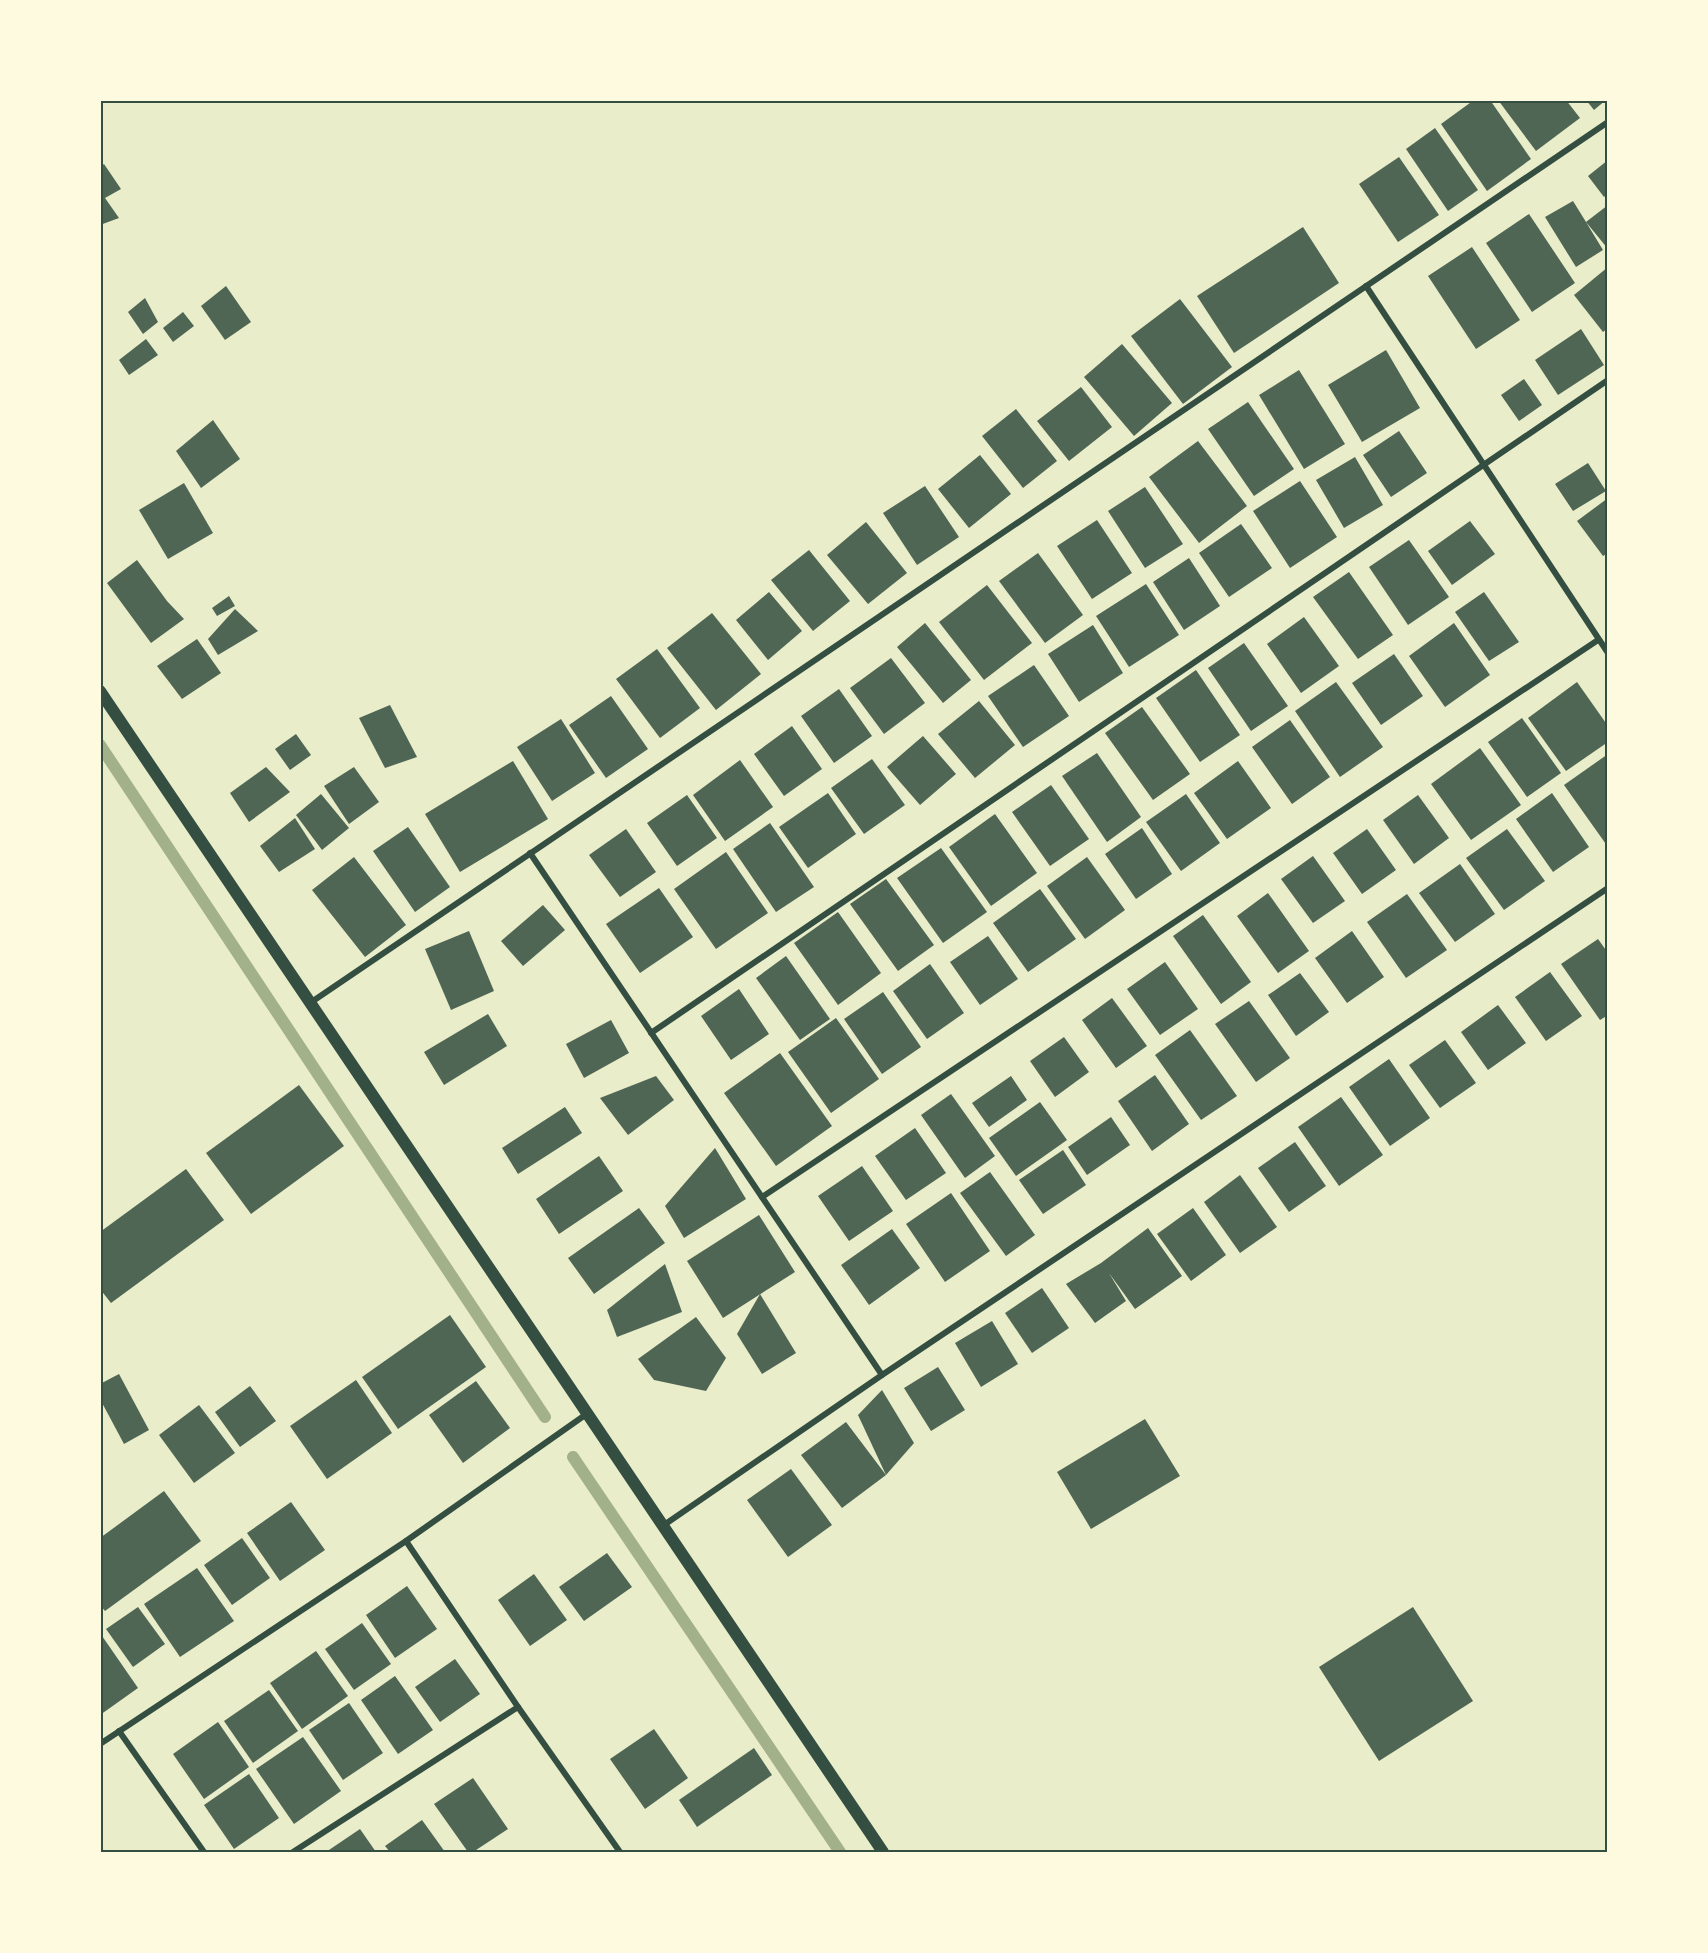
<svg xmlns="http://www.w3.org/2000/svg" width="1708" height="1953" viewBox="0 0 1708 1953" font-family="'IBM Plex Sans',sans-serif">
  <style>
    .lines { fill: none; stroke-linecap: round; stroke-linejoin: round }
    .stream { stroke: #a3b18a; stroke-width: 12 }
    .building { fill: #4f6655 }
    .minor { stroke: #344e41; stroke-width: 6 }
    .secondary { stroke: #344e41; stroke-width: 12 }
    .neatline { fill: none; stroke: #344e41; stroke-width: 2 }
  </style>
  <rect width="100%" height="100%" fill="#e9edc9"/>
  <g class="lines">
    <g class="stream">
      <path d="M100 745 545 1417"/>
      <path d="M573 1457 840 1852"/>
    </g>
  </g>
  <g class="building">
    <path d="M1474 100H1490L1531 159 1487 191 1441 124Z"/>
    <path d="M1498 100H1566L1580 118 1536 151Z"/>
    <path d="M1586 100H1606L1594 110Z"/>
    <path d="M1435 128 1478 190 1448 211 1406 149Z"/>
    <path d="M1399 157 1439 215 1398 242 1359 184Z"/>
    <path d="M1608 160V194L1604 197 1588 176Z"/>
    <path d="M104 164 121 189 105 198 119 218 100 225V167Z"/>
    <path d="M1573 201 1586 222 1608 205V249L1586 222 1603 250 1576 267 1545 217Z"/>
    <path d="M1529 214 1575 283 1532 312 1486 243Z"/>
    <path d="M1303 227 1339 283 1234 353 1197 296Z"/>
    <path d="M1472 247 1520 320 1476 349 1428 276Z"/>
    <path d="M1608 267V328L1603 332 1574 295Z"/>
    <path d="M226 286 251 322 225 340 201 306Z"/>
    <path d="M145 298 158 322 143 334 128 312Z"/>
    <path d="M1180 299 1232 367 1183 404 1131 336Z"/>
    <path d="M183 312 194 326 173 342 163 328Z"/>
    <path d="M1581 329 1604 365 1558 395 1535 360Z"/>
    <path d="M146 339 158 355 129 375 119 360Z"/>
    <path d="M1122 344 1172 403 1134 436 1084 377Z"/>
    <path d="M1386 350 1420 408 1362 442 1328 385Z"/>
    <path d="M1299 370 1345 444 1304 469 1259 395Z"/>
    <path d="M1524 379 1542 405 1519 421 1501 395Z"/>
    <path d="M1081 387 1112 427 1069 461 1037 421Z"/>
    <path d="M1248 402 1294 469 1254 496 1208 429Z"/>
    <path d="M1016 409 1057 461 1023 488 982 436Z"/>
    <path d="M213 420 240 459 201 488 176 451Z"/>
    <path d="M1399 431 1427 473 1391 497 1363 455Z"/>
    <path d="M1198 441 1247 506 1199 543 1149 477Z"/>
    <path d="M980 455 1011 494 969 528 938 489Z"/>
    <path d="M1355 457 1383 505 1344 528 1316 480Z"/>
    <path d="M1588 463 1606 491 1573 511 1555 484Z"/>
    <path d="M1300 481 1337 537 1290 568 1253 511Z"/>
    <path d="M184 483 213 533 168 559 139 510Z"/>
    <path d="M925 486 959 537 917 565 883 513Z"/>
    <path d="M1145 487 1183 544 1145 568 1108 511Z"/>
    <path d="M1608 498V553L1603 556 1577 521Z"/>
    <path d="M1097 520 1132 573 1092 599 1057 546Z"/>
    <path d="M1470 521 1495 554 1452 585 1428 551Z"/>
    <path d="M866 522 907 573 868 604 827 555Z"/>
    <path d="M1241 524 1272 568 1229 597 1199 553Z"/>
    <path d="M1409 540 1449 597 1408 625 1369 567Z"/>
    <path d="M809 550 850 601 813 631 771 580Z"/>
    <path d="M1038 553 1083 615 1045 643 999 581Z"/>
    <path d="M1189 558 1220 606 1184 630 1153 582Z"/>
    <path d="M137 560 167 601 184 619 151 643 107 583Z"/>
    <path d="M1349 572 1393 635 1358 659 1313 597Z"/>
    <path d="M1146 584 1179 635 1129 667 1096 616Z"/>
    <path d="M987 585 1032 643 984 680 939 622Z"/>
    <path d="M769 592 802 631 768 660 736 620Z"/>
    <path d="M1484 592 1519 642 1489 661 1455 612Z"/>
    <path d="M229 596 235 606 217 616 212 608Z"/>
    <path d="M235 609 258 631 218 655 208 639Z"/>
    <path d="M712 613 761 674 716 710 667 648Z"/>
    <path d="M1304 617 1339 666 1301 693 1267 644Z"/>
    <path d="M925 623 971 680 943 703 897 647Z"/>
    <path d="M1454 623 1490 675 1445 707 1409 656Z"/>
    <path d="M1093 625 1123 673 1079 702 1048 654Z"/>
    <path d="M197 639 221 673 182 699 157 666Z"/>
    <path d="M1244 643 1288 706 1251 731 1208 668Z"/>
    <path d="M657 649 700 708 660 738 616 679Z"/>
    <path d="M1394 654 1423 696 1381 725 1352 683Z"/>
    <path d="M891 658 925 703 884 734 850 688Z"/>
    <path d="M1034 665 1069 716 1023 747 988 696Z"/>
    <path d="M1196 670 1240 735 1200 762 1156 698Z"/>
    <path d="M1336 682 1383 747 1340 777 1295 711Z"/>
    <path d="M1577 682 1608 726V742L1566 771 1528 718Z"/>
    <path d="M839 689 872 736 834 763 801 716Z"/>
    <path d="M611 696 648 749 606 778 569 725Z"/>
    <path d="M979 701 1015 745 975 778 938 734Z"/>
    <path d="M390 705 417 757 385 768 359 718Z"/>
    <path d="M1142 707 1190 774 1153 800 1105 733Z"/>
    <path d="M1522 718 1561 773 1527 797 1488 742Z"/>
    <path d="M561 719 595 773 552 801 517 747Z"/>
    <path d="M1290 720 1330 777 1292 804 1252 747Z"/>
    <path d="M792 726 822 769 784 796 754 754Z"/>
    <path d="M296 734 311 755 290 770 275 749Z"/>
    <path d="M923 736 956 774 920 805 887 767Z"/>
    <path d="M1480 748 1521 805 1471 840 1431 784Z"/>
    <path d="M1097 753 1141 817 1107 842 1062 776Z"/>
    <path d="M1608 754V847L1564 785Z"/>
    <path d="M872 759 905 805 864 834 831 788Z"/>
    <path d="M740 760 773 807 725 841 693 795Z"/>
    <path d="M513 761 548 819 460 872 425 814Z"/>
    <path d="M1238 761 1271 808 1227 839 1194 793Z"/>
    <path d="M266 767 290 792 249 822 230 793Z"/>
    <path d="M354 767 379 802 349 824 324 786Z"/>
    <path d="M1051 785 1089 839 1050 866 1012 812Z"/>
    <path d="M828 793 856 834 808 868 779 827Z"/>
    <path d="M1552 793 1589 847 1553 872 1516 819Z"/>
    <path d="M321 794 349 828 322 850 296 815Z"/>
    <path d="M1186 794 1220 843 1181 871 1146 822Z"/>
    <path d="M687 795 717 838 677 866 647 823Z"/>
    <path d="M1418 795 1449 838 1414 864 1383 820Z"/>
    <path d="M995 814 1037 873 991 906 949 847Z"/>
    <path d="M295 818 315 849 279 872 260 846Z"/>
    <path d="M770 823 814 887 776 912 733 849Z"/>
    <path d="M408 827 450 887 415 912 373 851Z"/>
    <path d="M1142 828 1172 874 1136 899 1105 854Z"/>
    <path d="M626 829 656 872 620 897 589 855Z"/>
    <path d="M1367 829 1396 870 1362 894 1333 853Z"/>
    <path d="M1507 829 1545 881 1504 910 1466 858Z"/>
    <path d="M941 848 987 912 943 943 897 878Z"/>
    <path d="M726 852 768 913 716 949 674 889Z"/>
    <path d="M1313 856 1345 901 1313 923 1281 879Z"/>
    <path d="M354 857 406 925 365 957 312 890Z"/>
    <path d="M1087 857 1125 910 1085 939 1047 886Z"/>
    <path d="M1460 864 1495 914 1455 942 1419 893Z"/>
    <path d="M886 879 934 945 898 971 850 904Z"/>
    <path d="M659 888 693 937 640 973 606 924Z"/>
    <path d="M1040 889 1076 939 1028 972 993 923Z"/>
    <path d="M1268 893 1309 951 1278 973 1237 916Z"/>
    <path d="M1407 894 1447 950 1406 978 1367 922Z"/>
    <path d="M543 905 565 930 523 966 501 941Z"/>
    <path d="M838 912 881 973 838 1005 794 943Z"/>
    <path d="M1203 915 1251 982 1221 1004 1173 936Z"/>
    <path d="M469 931 494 991 451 1010 425 949Z"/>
    <path d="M1352 931 1384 977 1347 1003 1315 958Z"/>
    <path d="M988 936 1018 979 980 1005 950 962Z"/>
    <path d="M1598 939 1608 953V1015L1600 1020 1561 964Z"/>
    <path d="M786 956 830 1019 800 1040 756 978Z"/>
    <path d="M1165 962 1198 1009 1160 1035 1127 989Z"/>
    <path d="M930 964 964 1013 927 1039 893 991Z"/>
    <path d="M1550 972 1582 1016 1546 1041 1515 997Z"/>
    <path d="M1300 973 1329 1012 1296 1036 1268 995Z"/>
    <path d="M739 989 769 1034 731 1060 701 1016Z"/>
    <path d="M883 992 921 1047 882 1074 844 1019Z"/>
    <path d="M1112 998 1147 1046 1116 1068 1082 1020Z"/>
    <path d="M1249 1001 1290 1058 1256 1082 1215 1024Z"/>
    <path d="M1498 1005 1526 1043 1488 1070 1461 1032Z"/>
    <path d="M488 1014 507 1046 444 1085 424 1052Z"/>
    <path d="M836 1018 879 1079 831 1113 788 1052Z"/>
    <path d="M611 1020 629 1053 584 1078 566 1044Z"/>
    <path d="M1190 1030 1237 1096 1201 1120 1155 1055Z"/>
    <path d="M1064 1037 1089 1072 1055 1097 1030 1061Z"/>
    <path d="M1445 1040 1476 1083 1440 1108 1409 1065Z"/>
    <path d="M780 1053 832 1126 776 1166 724 1093Z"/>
    <path d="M1389 1059 1430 1118 1390 1146 1349 1087Z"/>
    <path d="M1155 1075 1189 1124 1152 1151 1118 1101Z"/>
    <path d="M656 1076 674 1100 628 1135 600 1098Z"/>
    <path d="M1011 1076 1027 1100 989 1127 972 1103Z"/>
    <path d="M299 1085 344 1146 251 1214 206 1153Z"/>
    <path d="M951 1094 995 1156 965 1178 921 1115Z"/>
    <path d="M1341 1097 1383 1155 1339 1186 1298 1127Z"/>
    <path d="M1040 1102 1067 1140 1016 1176 989 1138Z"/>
    <path d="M565 1107 582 1133 518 1174 502 1148Z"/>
    <path d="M1111 1117 1130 1145 1087 1175 1068 1147Z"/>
    <path d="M915 1128 946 1173 906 1200 875 1156Z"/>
    <path d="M1295 1142 1326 1186 1289 1212 1258 1168Z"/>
    <path d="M715 1148 746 1199 684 1238 665 1206Z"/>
    <path d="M1063 1150 1086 1185 1043 1214 1019 1180Z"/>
    <path d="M599 1156 623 1191 559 1234 536 1199Z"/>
    <path d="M862 1166 893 1211 849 1241 818 1196Z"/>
    <path d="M186 1169 224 1220 111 1303 100 1289V1232Z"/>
    <path d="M990 1172 1035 1235 1006 1256 960 1193Z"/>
    <path d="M1240 1175 1277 1227 1240 1253 1204 1202Z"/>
    <path d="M951 1193 990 1251 945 1282 906 1224Z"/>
    <path d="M639 1208 665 1243 594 1294 568 1258Z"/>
    <path d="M1193 1208 1226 1255 1191 1281 1157 1234Z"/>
    <path d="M759 1215 795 1272 723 1318 687 1261Z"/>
    <path d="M1148 1228 1182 1276 1135 1309 1109 1273 1126 1301 1095 1323 1066 1284 1101 1263Z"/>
    <path d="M892 1229 920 1268 869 1305 841 1265Z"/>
    <path d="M665 1264 682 1312 617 1337 607 1310Z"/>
    <path d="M1042 1288 1069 1328 1032 1353 1005 1313Z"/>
    <path d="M760 1294 796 1353 762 1374 737 1334Z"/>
    <path d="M450 1315 486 1367 398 1429 362 1377Z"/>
    <path d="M696 1317 726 1358 706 1391 654 1380 638 1359Z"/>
    <path d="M992 1321 1018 1364 981 1387 955 1343Z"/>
    <path d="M938 1367 965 1410 931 1431 904 1388Z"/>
    <path d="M119 1374 149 1430 124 1444 100 1399V1384Z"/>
    <path d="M356 1380 392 1433 327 1479 290 1426Z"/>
    <path d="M476 1381 510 1428 463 1463 429 1415Z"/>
    <path d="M250 1386 276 1421 240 1447 215 1412Z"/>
    <path d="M882 1390 914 1443 886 1475 858 1415Z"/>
    <path d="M199 1405 235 1453 194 1483 159 1435Z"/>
    <path d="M1145 1419 1180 1476 1091 1529 1057 1472Z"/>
    <path d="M846 1422 886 1475 842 1508 801 1455Z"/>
    <path d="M791 1469 832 1525 788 1557 747 1500Z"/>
    <path d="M164 1491 201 1541 105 1611 100 1605V1538Z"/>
    <path d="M291 1502 325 1550 280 1581 247 1533Z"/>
    <path d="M242 1538 270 1578 232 1605 204 1565Z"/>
    <path d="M607 1553 632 1587 584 1621 559 1587Z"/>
    <path d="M197 1568 234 1621 180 1657 144 1604Z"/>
    <path d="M534 1574 567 1620 530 1646 498 1600Z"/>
    <path d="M407 1586 437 1629 395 1658 366 1615Z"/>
    <path d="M138 1607 165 1644 133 1667 106 1629Z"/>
    <path d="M1413 1607 1473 1701 1379 1761 1319 1667Z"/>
    <path d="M362 1623 391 1664 354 1690 325 1649Z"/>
    <path d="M100 1633 138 1688 100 1715Z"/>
    <path d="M316 1651 348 1696 302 1729 270 1683Z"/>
    <path d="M455 1659 480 1694 440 1722 415 1687Z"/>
    <path d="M395 1676 433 1730 398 1754 361 1700Z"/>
    <path d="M269 1690 298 1731 253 1763 224 1721Z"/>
    <path d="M349 1703 383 1753 343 1780 309 1730Z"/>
    <path d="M218 1722 249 1767 204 1799 173 1754Z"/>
    <path d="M654 1729 688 1778 645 1809 610 1759Z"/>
    <path d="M303 1737 341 1791 294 1824 256 1769Z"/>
    <path d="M754 1748 772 1775 697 1827 679 1800Z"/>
    <path d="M249 1774 279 1818 234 1849 204 1805Z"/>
    <path d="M473 1778 508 1829 473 1852H468L434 1804Z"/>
    <path d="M422 1820 445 1852H390L385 1846Z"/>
    <path d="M360 1829 376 1852H326Z"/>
  </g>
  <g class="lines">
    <g class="minor">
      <path d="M1366 286 1608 653"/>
      <path d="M530 853 882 1375"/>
      <path d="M310 1003 1608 122"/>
      <path d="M651 1033 1608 380"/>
      <path d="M762 1197 1598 640"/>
      <path d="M664 1525 882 1375 1608 888"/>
      <path d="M406 1541 518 1707 620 1852"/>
      <path d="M119 1731 204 1852"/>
      <path d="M100 1744 406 1541 588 1413"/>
      <path d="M293 1852 518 1707"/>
    </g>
    <path class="secondary" d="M100 691C360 1079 623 1465 883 1852"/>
  </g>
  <rect width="1708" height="1953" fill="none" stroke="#fefae0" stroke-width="204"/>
  <rect x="102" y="102" width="1504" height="1749" class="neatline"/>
</svg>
